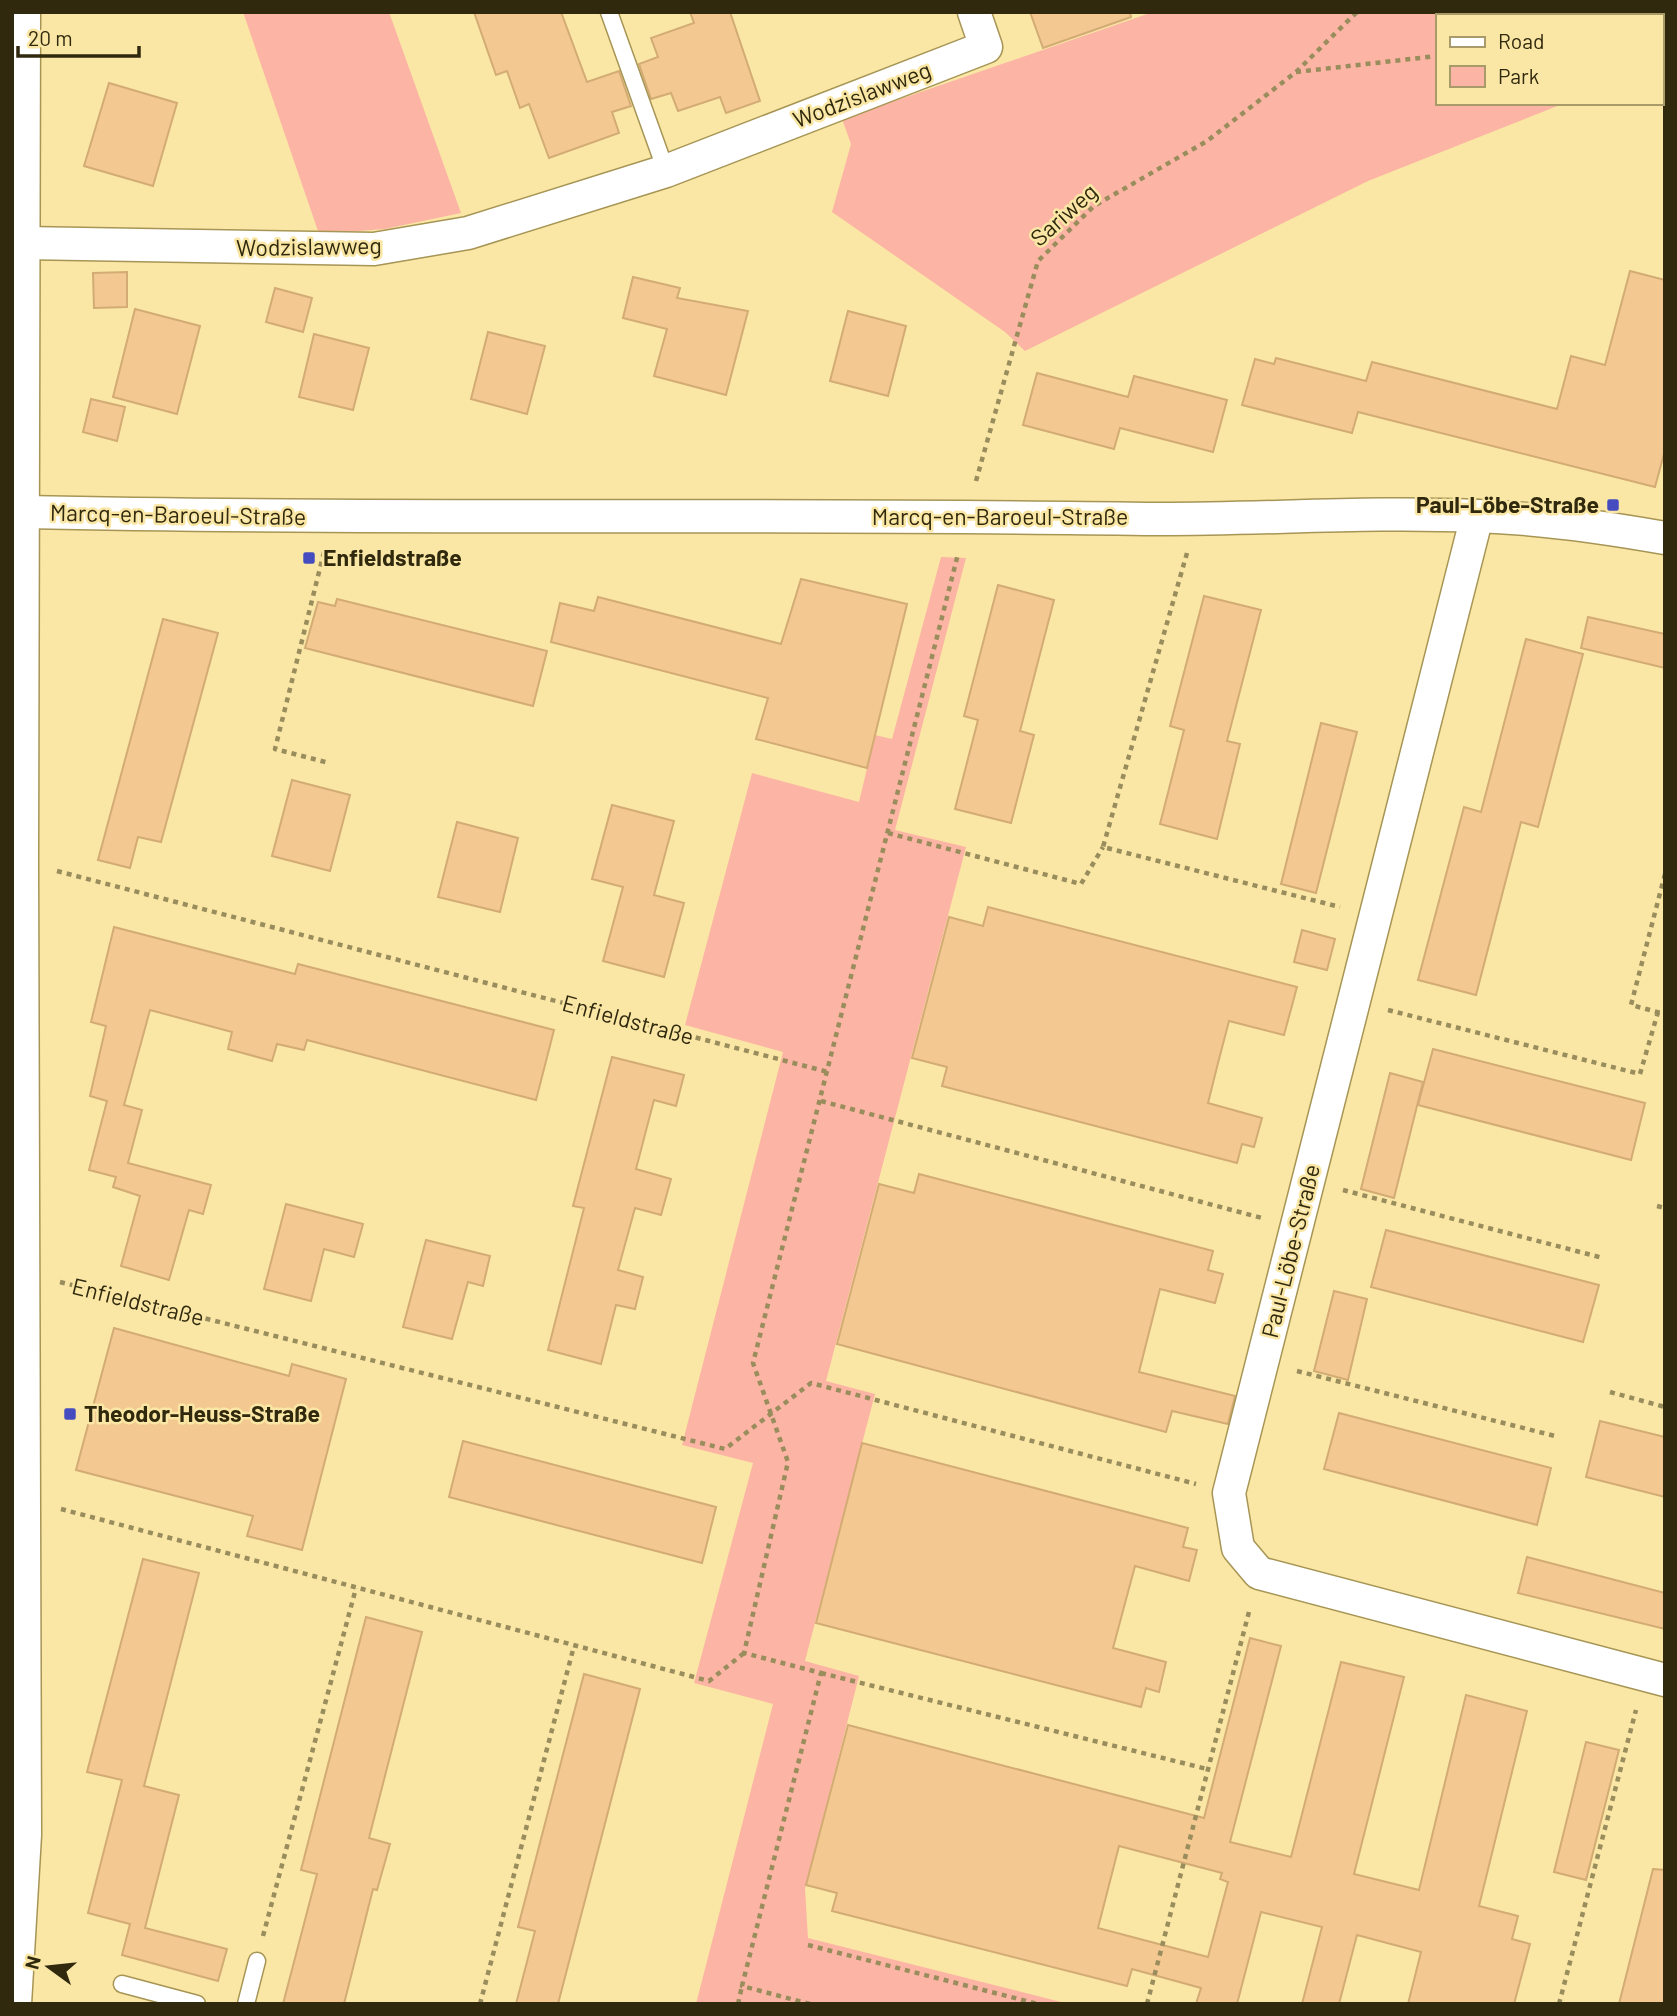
<svg xmlns="http://www.w3.org/2000/svg" width="1677" height="2016" viewBox="0 0 1677 2016" font-family="Barlow,sans-serif">
  <style>
    .green { fill: #fcb5a4 }
    .building { fill: #f3c991; stroke: #d3ab74; stroke-width: 2; fill-rule: evenodd }
    .lines { fill: none; stroke-linecap: round; stroke-linejoin: round }
    .lane-casing { stroke: #a69555; stroke-width: 19 }
    .street-casing { stroke: #a69555; stroke-width: 35 }
    .path { stroke: #9a8d5d; stroke-width: 4.5; stroke-dasharray: 5 5; stroke-linecap: butt }
    .lane { stroke: #fff; stroke-width: 16 }
    .street { stroke: #fff; stroke-width: 32 }
    .poi-dot { fill: #444cc0; stroke: #fae7a5; stroke-width: 2.5 }
    .labels { text-anchor: middle; stroke-width: 5; stroke-linejoin: round; paint-order: stroke }
    .street-label { font-size: 23px; fill: #30290e; stroke: #fae7a5 }
    .poi-label { font-size: 23px; font-weight: bold; fill: #30290e; stroke: #fae7a5; text-anchor: start }
  </style>
  <rect width="100%" height="100%" fill="#fae7a5"/>
  <g class="green">
    <path d="M243 12H389L461 213 385 229 319 234Z"/>
    <path d="M1153 12H1665V64L1661 65V16H1437V103H1565L1368 181 1025 351 1005 332 832 212 851 144 842 119Z"/>
    <path d="M941 557 966 558 895 830 966 847 826 1381 875 1394 805 1661 859 1676 805 1889 808 1938 1069 2004H696L773 1704 694 1683 753 1463 682 1445 783 1052 685 1025 752 773 859 802 875 735 892 739Z"/>
  </g>
  <g class="building">
    <path d="M474 12H561L587 82 619 71 631 106 612 112 619 133 549 158 529 104 520 108 507 71 496 75Z"/>
    <path d="M690 12H730L760 101 726 113 720 97 678 111 671 93 651 99 639 64 658 57 651 38 694 23Z"/>
    <path d="M1030 12H1130L1131 17 1043 48Z"/>
    <path d="M109 83 177 103 153 186 84 166Z"/>
    <path d="M1630 271 1665 280V450L1655 487 1358 412 1352 433 1242 405 1255 359 1274 364 1276 358 1366 381 1372 362 1557 409 1571 356 1605 365Z"/>
    <path d="M127 272V307L94 308 93 273Z"/>
    <path d="M633 277 680 288 677 298 748 311 726 395 654 376 667 329 623 318Z"/>
    <path d="M275 288 312 298 303 332 266 322Z"/>
    <path d="M135 309 200 326 177 414 113 397Z"/>
    <path d="M848 311 906 326 888 396 830 381Z"/>
    <path d="M488 332 545 346 527 414 471 399Z"/>
    <path d="M314 334 369 348 353 410 299 397Z"/>
    <path d="M1037 373 1128 397 1134 376 1227 400 1213 452 1120 428 1114 449 1023 425Z"/>
    <path d="M91 399 125 407 117 441 83 432Z"/>
    <path d="M801 579 907 604 867 768 756 739 768 698 551 642 560 603 594 611 598 597 781 644Z"/>
    <path d="M998 585 1054 600 1020 731 1034 735 1011 823 955 809 978 720 964 716Z"/>
    <path d="M1204 596 1261 610 1227 741 1240 744 1217 839 1160 824 1184 730 1170 726Z"/>
    <path d="M337 599 547 651 533 706 305 648 318 602 335 606Z"/>
    <path d="M1588 617 1665 634V668L1581 648Z"/>
    <path d="M163 619 218 633 161 842 138 837 130 868 98 860Z"/>
    <path d="M1526 639 1583 654 1538 827 1521 822 1476 995 1418 980 1464 807 1481 812Z"/>
    <path d="M1321 723 1357 732 1316 893 1281 884Z"/>
    <path d="M292 780 350 795 330 871 272 856Z"/>
    <path d="M612 805 674 821 654 895 684 903 664 977 603 961 623 887 592 879Z"/>
    <path d="M457 822 518 838 500 912 438 897Z"/>
    <path d="M988 907 1297 987 1284 1035 1229 1021 1218 1063 1208 1103 1262 1118 1254 1147 1242 1144 1237 1163 942 1086 947 1067 912 1058 949 917 983 926Z"/>
    <path d="M114 927 295 974 298 964 554 1030 536 1100 307 1040 304 1050 277 1044 272 1061 228 1049 232 1032 150 1010 124 1105 142 1110 128 1163 211 1185 203 1214 189 1210 169 1280 121 1266 140 1196 113 1187 116 1177 89 1170 107 1101 90 1096 106 1026 91 1022Z"/>
    <path d="M1302 930 1335 939 1327 970 1294 962Z"/>
    <path d="M1433 1049 1645 1103 1631 1160 1418 1105Z"/>
    <path d="M612 1057 684 1075 676 1106 654 1100 636 1169 671 1179 661 1215 635 1208 618 1270 643 1277 635 1309 616 1305 601 1364 548 1350 584 1208 573 1206Z"/>
    <path d="M1390 1073 1423 1082 1394 1198 1361 1189Z"/>
    <path d="M919 1174 1213 1251 1208 1270 1223 1274 1215 1303 1160 1289 1139 1372 1235 1396 1228 1424 1172 1411 1166 1432 837 1344 879 1184 914 1193Z"/>
    <path d="M286 1204 363 1224 354 1257 324 1249 311 1301 264 1289Z"/>
    <path d="M1386 1230 1599 1285 1583 1342 1371 1287Z"/>
    <path d="M426 1240 490 1256 483 1286 468 1282 452 1339 403 1327Z"/>
    <path d="M1334 1291 1367 1299 1348 1380 1314 1371Z"/>
    <path d="M114 1328 289 1376 292 1364 346 1379 302 1550 247 1536 253 1516 76 1470Z"/>
    <path d="M1339 1413 1551 1468 1537 1525 1324 1469Z"/>
    <path d="M1600 1421 1665 1437V1497L1586 1477Z"/>
    <path d="M463 1441 716 1507 702 1563 449 1497Z"/>
    <path d="M862 1443 1188 1528 1183 1547 1197 1550 1189 1581 1135 1566 1113 1648 1166 1662 1159 1692 1146 1688 1141 1707 816 1623Z"/>
    <path d="M1527 1557 1665 1593V1629L1518 1593Z"/>
    <path d="M143 1559 199 1573 144 1786 179 1795 145 1928 227 1949 218 1981 122 1955 130 1924 88 1913 122 1780 87 1772Z"/>
    <path d="M366 1617 422 1632 369 1838 390 1844 377 1890 373 1889 344 2004H283L317 1874 301 1870Z"/>
    <path d="M1250 1638 1281 1646 1230 1842 1291 1857 1341 1662 1404 1677 1354 1874 1419 1890 1466 1695 1527 1711 1479 1906 1518 1916 1512 1939 1530 1944 1514 2004H1408L1421 1952 1357 1935 1339 2004H1302L1322 1927 1261 1912 1237 2004H1196L1201 1988 1132 1969 1127 1986 832 1911 837 1893 806 1885 848 1725 1204 1818ZM1119 1846 1222 1873 1220 1879 1228 1882 1208 1957 1098 1928Z"/>
    <path d="M584 1674 640 1689 558 2004H516L535 1931 518 1927Z"/>
    <path d="M1586 1742 1619 1750 1586 1880 1554 1872Z"/>
    <path d="M1653 1869 1665 1870V2004H1619Z"/>
  </g>
  <g class="lines">
    <defs>
      <g id="lane">
        <path d="M609 12 666 171"/>
        <path d="M122 1984 197 2004"/>
        <path d="M246 2004 257 1961"/>
      </g>
      <g id="street">
        <path d="M24 243 374 249 468 233 666 171 986 47 974 12"/>
        <path d="M24 512C398 520 772 513 1146 519 1256 520 1367 511 1476 516 1539 518 1603 527 1665 538"/>
        <path d="M1477 516 1229 1493 1238 1548 1259 1573 1665 1680"/>
        <path d="M15 2004 25 1835 22 862 24 12"/>
      </g>
    </defs>
    <use href="#lane" class="lane-casing"/>
    <use href="#street" class="street-casing"/>
    <g class="path">
      <path d="M1544 16 1547 12"/>
      <path d="M1296 72 1437 56"/>
      <path d="M976 481 1038 261 1094 206 1207 141 1296 72 1357 12"/>
      <path d="M324 552 275 749 329 763"/>
      <path d="M1187 553 1103 847 1340 907"/>
      <path d="M888 833 1081 884 1103 847"/>
      <path d="M57 871 828 1072"/>
      <path d="M1665 874 1631 1005 1665 1014"/>
      <path d="M1388 1010 1640 1074 1658 1012"/>
      <path d="M821 1101 1262 1218"/>
      <path d="M1343 1190 1603 1258"/>
      <path d="M1657 1206 1665 1208"/>
      <path d="M60 1282 725 1449 811 1383 1196 1484"/>
      <path d="M1297 1371 1555 1436"/>
      <path d="M1610 1392 1665 1407"/>
      <path d="M61 1509 709 1681 744 1653"/>
      <path d="M821 1673 1207 1769"/>
      <path d="M263 1936 356 1588"/>
      <path d="M808 1945 1038 2004"/>
      <path d="M480 2004 574 1646"/>
      <path d="M738 2004 742 1986"/>
      <path d="M810 2004 742 1986 821 1673 744 1653 788 1462 753 1363 958 554"/>
      <path d="M1147 2004 1250 1608"/>
      <path d="M1559 2004 1636 1710"/>
    </g>
    <use href="#lane" class="lane"/>
    <use href="#street" class="street"/>
  </g>
  <g class="poi-dot">
    <rect x="1606" y="498" width="14" height="14" rx="3.5"/>
    <rect x="302" y="551" width="14" height="14" rx="3.5"/>
    <rect x="63" y="1407" width="14" height="14" rx="3.5"/>
  </g>
  <g class="labels">
    <g class="street-label">
      <text transform="translate(862 95) rotate(-21)" y="8">Wodzislawweg</text>
      <text transform="translate(1064 215) rotate(-42)" y="8">Sariweg</text>
      <text transform="translate(309 247) rotate(-1)" y="8">Wodzislawweg</text>
      <text transform="translate(178 515) rotate(1)" y="8">Marcq-en-Baroeul-Straße</text>
      <text x="1000" y="525">Marcq-en-Baroeul-Straße</text>
      <text transform="translate(628 1020) rotate(15)" y="8">Enfieldstraße</text>
      <text transform="translate(1291 1251) rotate(-76)" y="8">Paul-Löbe-Straße</text>
      <text transform="translate(138 1302) rotate(14)" y="8">Enfieldstraße</text>
    </g>
    <g class="poi-label">
      <text x="1599" y="513" text-anchor="end">Paul-Löbe-Straße</text>
      <text x="323" y="566">Enfieldstraße</text>
      <text x="84" y="1422">Theodor-Heuss-Straße</text>
    </g>
  </g>
  <rect width="1677" height="2016" fill="none" stroke="#30290e" stroke-width="28"/>
  <rect x="1436" y="14" width="228" height="91" fill="#fae7a5" stroke="#a99b69" stroke-width="2"/>
  <rect x="1450" y="37" width="35" height="10" fill="#ffffff" stroke="#a99b69" stroke-width="2"/>
  <text x="1498" y="49" font-size="21" fill="#30290e">Road</text>
  <rect x="1450" y="66" width="35" height="21" fill="#fcb5a4" stroke="#a99b69" stroke-width="2"/>
  <text x="1498" y="84" font-size="21" fill="#30290e">Park</text>
  <g transform="translate(49 1967) rotate(285)" stroke="#fae7a5" stroke-width="5" paint-order="stroke">
  <path d="M0-5L12 26L0 18L-12 26Z" fill="#30290e"/>
  <text y="-10" font-size="19" font-weight="bold" text-anchor="middle" fill="#30290e">N</text>
  </g>
  <path d="M18 46v10h121v-10" fill="none" stroke="#30290e" stroke-width="3.5"/>
  <text x="28" y="46" font-size="21" fill="#30290e" stroke="#fae7a5" stroke-width="5" paint-order="stroke">20 m</text>
</svg>
